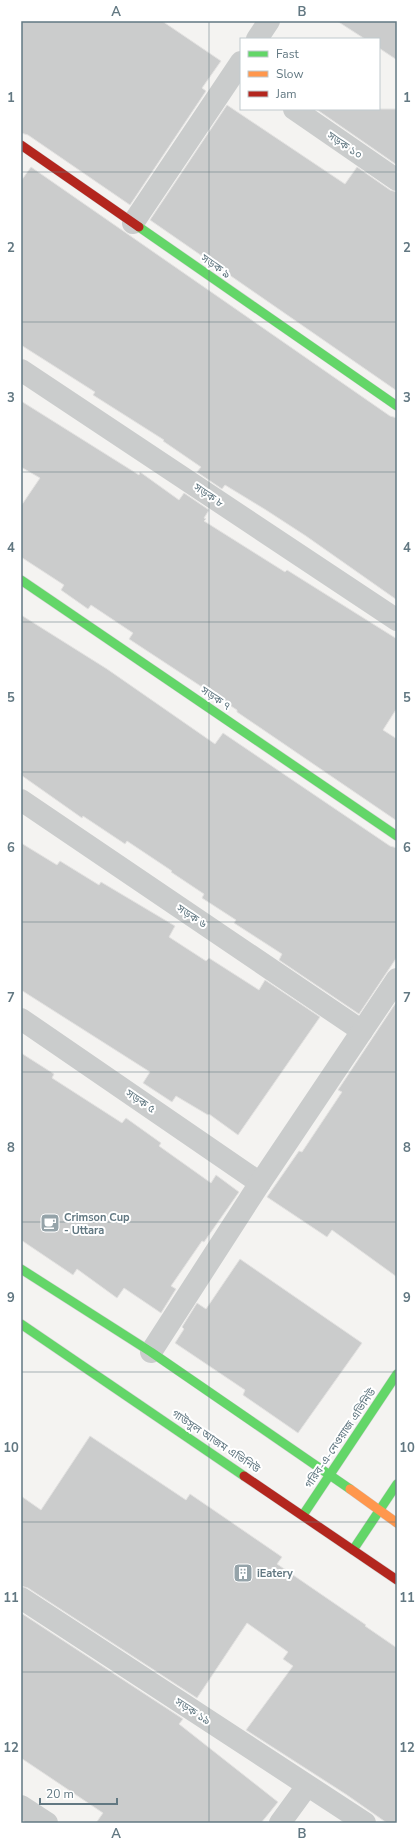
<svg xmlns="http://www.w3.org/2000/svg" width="418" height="1844" viewBox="0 0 418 1844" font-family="'Nunito Sans','Noto Sans Bengali',sans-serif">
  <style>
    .building { fill: #cbcccc; stroke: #e3e2e1 }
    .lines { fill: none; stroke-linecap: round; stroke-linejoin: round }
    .fast-casing { stroke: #d0d1d1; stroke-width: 10 }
    .slow-casing { stroke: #d0d1d1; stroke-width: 10 }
    .jam-casing { stroke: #d0d1d1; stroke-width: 10 }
    .street { stroke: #cacccc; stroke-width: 22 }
    .fast { stroke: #63d668; stroke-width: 9 }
    .slow { stroke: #ff974d; stroke-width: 9 }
    .jam { stroke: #b3261e; stroke-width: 9 }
    .grid { fill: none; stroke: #627882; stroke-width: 1; stroke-opacity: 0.55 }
    .labels { text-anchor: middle; stroke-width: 4; stroke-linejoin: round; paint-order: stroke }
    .street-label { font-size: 11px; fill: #627882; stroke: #fff }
    .poi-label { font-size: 11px; font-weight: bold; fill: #627882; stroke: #fff; text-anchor: start }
    .neatline { fill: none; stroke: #627882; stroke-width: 1.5 }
    .grid-label { font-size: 13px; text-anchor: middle; font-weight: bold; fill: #627882 }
  </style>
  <rect width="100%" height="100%" fill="#f4f3f1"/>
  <g class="building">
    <path d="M21 21H162L221 61 202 88 206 91 130 205 28 135 21 133Z"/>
    <path d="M337 21H397V60L379 48V39H365Z"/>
    <path d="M227 105 345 184 357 167 390 190 397 192V391L150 220Z"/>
    <path d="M316 109H397V165Z"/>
    <path d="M31 167 390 416 397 418V600L306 536 266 510 225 485 222 489 197 472 201 467 163 441 164 440 93 395 95 392 21 345V181Z"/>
    <path d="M21 401 139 475 140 472 179 500 184 493 209 510 204 518 206 519 204 521 285 572 287 570 397 639V708L383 730 397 739V821L237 712V710L129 639 133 633 91 605 88 609 61 590 64 585 21 557V506L40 478 21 467Z"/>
    <path d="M21 615 107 669 215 744 223 733 390 846 397 848V957L359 1014 279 960 282 954 234 923 236 920 202 898 204 894 171 872 172 871 127 841 125 844 83 816 82 818 21 775Z"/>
    <path d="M21 843 57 865 60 861 99 885 101 882 175 926 169 937 206 961 209 958 259 990 265 980 320 1017 238 1135 209 1114 208 1115 176 1096 172 1102 143 1083 150 1072 21 990Z"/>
    <path d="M397 1001V1277L332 1230 327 1237 267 1197 299 1151 302 1152 342 1092 338 1090Z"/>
    <path d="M21 1053 54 1074 52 1078 122 1123 126 1118 161 1143 159 1146 211 1183 216 1175 239 1192 204 1242 202 1241 171 1286 176 1289 161 1313 124 1288 117 1298 77 1269 73 1275 21 1240Z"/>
    <path d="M240 1259 362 1343 298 1433 243 1395 245 1390 175 1343 184 1329 182 1327 197 1303 206 1309Z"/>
    <path d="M90 1436 186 1500 190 1494 231 1522 282 1557 277 1564 366 1625 365 1626 397 1648V1823H387L347 1795 246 1730 293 1666 283 1659 288 1652 247 1623 197 1698 28 1588 21 1586V1496L41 1510Z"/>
    <path d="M21 1613 183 1719 179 1724 278 1802 261 1823H96L103 1813 21 1758Z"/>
  </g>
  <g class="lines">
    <defs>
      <g id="fast">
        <path d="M139 227 397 406"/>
        <path d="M21 580 397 836"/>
        <path d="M21 1269 151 1352 350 1489"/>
        <path d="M21 1324 244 1476"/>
        <path d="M303 1515 397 1374"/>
        <path d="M353 1550 397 1484"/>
      </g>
      <path id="slow" d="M350 1489 397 1523"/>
      <g id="jam">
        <path d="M21 145 139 227"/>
        <path d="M244 1476 397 1580"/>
      </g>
    </defs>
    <use href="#fast" class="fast-casing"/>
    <use href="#slow" class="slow-casing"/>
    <use href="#jam" class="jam-casing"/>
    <g class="street">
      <path d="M257 39 269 21"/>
      <path d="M294 109 397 180"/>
      <path d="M133 223 241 62"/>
      <path d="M21 370 397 620"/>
      <path d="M21 800 362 1031"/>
      <path d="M21 1019 260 1183"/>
      <path d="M151 1352 260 1183 397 979"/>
      <path d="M21 1598 365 1823"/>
      <path d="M21 1806 47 1823"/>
      <path d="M280 1823 307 1786"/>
    </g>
    <use href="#fast" class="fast"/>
    <use href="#slow" class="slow"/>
    <use href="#jam" class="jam"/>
  </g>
  <path class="grid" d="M209 21V1823M21 172H397M21 322H397M21 472H397M21 622H397M21 772H397M21 922H397M21 1072H397M21 1222H397M21 1372H397M21 1522H397M21 1672H397"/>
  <defs>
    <symbol id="cafe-square" viewBox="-11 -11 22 22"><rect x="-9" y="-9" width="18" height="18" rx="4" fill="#95a3a9" stroke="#fff"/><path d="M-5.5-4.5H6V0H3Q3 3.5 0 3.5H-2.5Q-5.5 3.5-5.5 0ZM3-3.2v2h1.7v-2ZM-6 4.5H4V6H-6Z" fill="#fff"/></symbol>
    <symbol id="building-square" viewBox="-11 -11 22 22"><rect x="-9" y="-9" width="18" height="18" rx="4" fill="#95a3a9" stroke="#fff"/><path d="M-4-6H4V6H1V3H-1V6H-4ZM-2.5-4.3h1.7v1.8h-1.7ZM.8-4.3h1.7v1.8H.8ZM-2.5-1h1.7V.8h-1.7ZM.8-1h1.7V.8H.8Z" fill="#fff"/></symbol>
  </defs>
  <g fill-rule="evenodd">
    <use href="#cafe-square" x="39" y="1212" width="22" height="22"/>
    <use href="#building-square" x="232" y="1562" width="22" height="22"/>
  </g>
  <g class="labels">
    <g class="street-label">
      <text transform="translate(345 145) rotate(34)" y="4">সড়ক ১০</text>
      <text transform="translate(216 266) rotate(35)" y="4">সড়ক ৯</text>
      <text transform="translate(209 495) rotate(34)" y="4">সড়ক ৮</text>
      <text transform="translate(216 698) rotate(34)" y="4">সড়ক ৭</text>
      <text transform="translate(192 916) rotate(34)" y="4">সড়ক ৬</text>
      <text transform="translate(141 1101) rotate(34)" y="4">সড়ক ৫</text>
      <text transform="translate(340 1438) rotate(-56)" y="4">গরিব-এ-নেওয়াজ এভিনিউ</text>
      <text transform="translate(216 1441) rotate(34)" y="4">গাউসুল আজম এভিনিউ</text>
      <text transform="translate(193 1711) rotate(33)" y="4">সড়ক ১৯</text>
    </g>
    <g class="poi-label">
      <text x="64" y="1221">Crimson Cup<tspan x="64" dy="13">- Uttara</tspan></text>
      <text x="257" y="1577">iEatery</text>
    </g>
  </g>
  <rect width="418" height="1844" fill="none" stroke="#ffffff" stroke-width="44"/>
  <rect x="240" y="38" width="140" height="72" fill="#ffffff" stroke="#c0c9cd"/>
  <rect x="248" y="51" width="20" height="6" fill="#63d668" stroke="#c0c9cd"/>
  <text x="276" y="58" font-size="12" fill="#627882">Fast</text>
  <rect x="248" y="71" width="20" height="6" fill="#ff974d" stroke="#c0c9cd"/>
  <text x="276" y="78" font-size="12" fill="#627882">Slow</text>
  <rect x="248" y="91" width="20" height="6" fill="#b3261e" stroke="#c0c9cd"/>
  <text x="276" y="98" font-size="12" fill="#627882">Jam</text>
  <path d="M40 1798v6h77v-6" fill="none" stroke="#627882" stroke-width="2"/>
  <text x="46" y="1798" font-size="12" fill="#627882" stroke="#ffffff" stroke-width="3" paint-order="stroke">20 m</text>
  <rect x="22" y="22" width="374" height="1800" class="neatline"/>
  <g class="grid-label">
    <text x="116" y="16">A</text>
    <text x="302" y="16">B</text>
    <text x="11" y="102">1</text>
    <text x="407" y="102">1</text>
    <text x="11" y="252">2</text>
    <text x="407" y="252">2</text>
    <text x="11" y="402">3</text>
    <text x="407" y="402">3</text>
    <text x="11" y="552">4</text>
    <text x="407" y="552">4</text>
    <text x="11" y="702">5</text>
    <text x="407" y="702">5</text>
    <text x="11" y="852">6</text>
    <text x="407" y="852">6</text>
    <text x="11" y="1002">7</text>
    <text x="407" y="1002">7</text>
    <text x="11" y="1152">8</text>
    <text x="407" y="1152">8</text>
    <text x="11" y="1302">9</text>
    <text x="407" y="1302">9</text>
    <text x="11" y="1452">10</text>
    <text x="407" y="1452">10</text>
    <text x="11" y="1602">11</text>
    <text x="407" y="1602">11</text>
    <text x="11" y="1752">12</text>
    <text x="407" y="1752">12</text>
    <text x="116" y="1838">A</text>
    <text x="302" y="1838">B</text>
  </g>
</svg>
